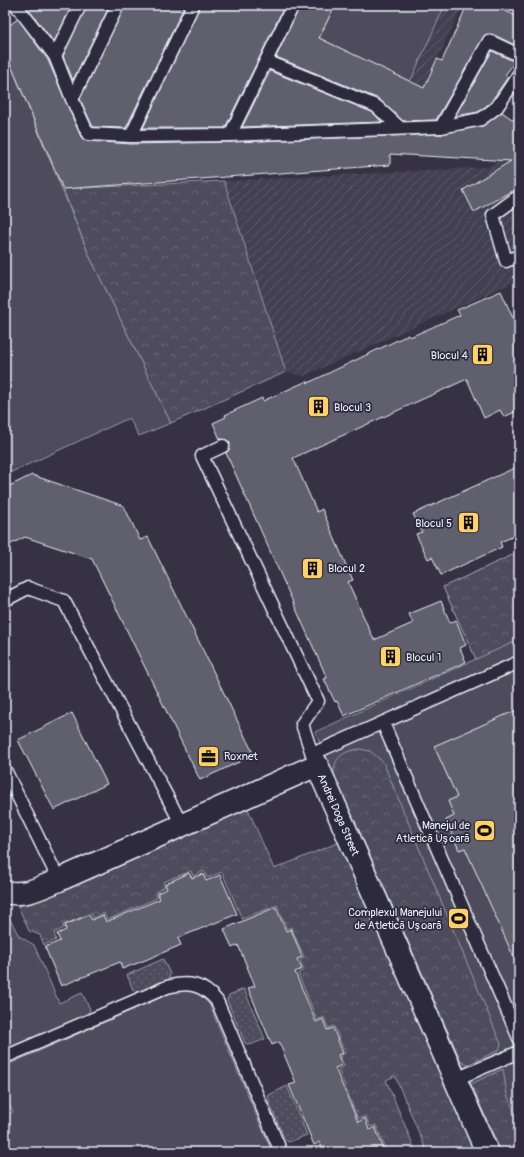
<svg xmlns="http://www.w3.org/2000/svg" width="524" height="1157" viewBox="0 0 524 1157" font-family="Pangolin,sans-serif">
  <style>
    .industrial { fill: url(#industrial-furrows) }
    .grass { fill: #4d4b5c; stroke: #9a9eaa }
    .forest { fill: url(#forest-crowns); stroke: #9a9eaa }
    .garden { fill: url(#garden-dots); stroke: #9a9eaa }
    .building { fill: #605e6e; stroke: #e8f1f8 }
    .lines { fill: none; stroke-linecap: round; stroke-linejoin: round }
    .service-casing { stroke: #e8f1f8; stroke-width: 15 }
    .minor-casing { stroke: #e8f1f8; stroke-width: 25 }
    .service { stroke: #2f2a3d; stroke-width: 12 }
    .minor { stroke: #2f2a3d; stroke-width: 22 }
    .labels { text-anchor: middle; stroke-width: 3.5; stroke-linejoin: round; paint-order: stroke }
    .poi-label { font-size: 11px; fill: #e8f1f8; stroke: #2f2a3d; text-anchor: end }
    .street-label { font-size: 11px; fill: #e8f1f8; stroke: #2f2a3d }
  </style>
  <defs>
    <pattern id="industrial-furrows" width="10" height="10" patternUnits="userSpaceOnUse"><rect width="10" height="10" fill="#433f51"/><path d="M-1 1l2-2M0 10L10 0M9 11l2-2" fill="none" stroke="#5e5b6b"/></pattern>
    <pattern id="forest-crowns" width="20" height="18" patternUnits="userSpaceOnUse"><rect width="20" height="18" fill="#4d4b5c"/><path d="M2 6a3 3 0 1 1 6 0M12 15a3 3 0 1 1 6 0" fill="none" stroke="#676574"/></pattern>
    <pattern id="garden-dots" width="8" height="8" patternUnits="userSpaceOnUse"><rect width="8" height="8" fill="#4d4b5c"/><path d="M2 2h.1M6 6h.1" fill="none" stroke="#676574" stroke-width="1.8" stroke-linecap="round"/></pattern>
  </defs>
  <rect width="100%" height="100%" fill="#363244"/>
  <filter id="ink" filterUnits="userSpaceOnUse"><feTurbulence type="fractalNoise" baseFrequency=".025" numOctaves="2"/><feDisplacementMap in="SourceGraphic" scale="8" xChannelSelector="R" yChannelSelector="G"/><feConvolveMatrix kernelMatrix="1 2 1 2 8 2 1 2 1" color-interpolation-filters="sRGB"/></filter>
  <g filter="url(#ink)">
    <g class="industrial">
      <path d="M335 5H463L424 88 410 82Z"/>
      <path d="M519 146V280L304 376 286 372 224 181 488 167 512 153Z"/>
    </g>
    <g class="grass">
      <path d="M335 5H445L410 82 319 38Z"/>
      <path d="M5 51 89 255 171 423 139 436 129 418 5 475Z"/>
      <path d="M519 552V1152H501L315 732 476 659 443 587Z"/>
      <path d="M5 910 19 936 34 945 59 1003 82 993 90 1009 88 1015 7 1049 5 1048V1000L7 999 5 994Z"/>
      <path d="M189 990 198 993 209 1004 272 1152H5V1116L13 1112 5 1095V1066L173 992Z"/>
    </g>
    <g class="forest">
      <path d="M224 181 286 372 171 423 89 255 63 189Z"/>
      <path d="M519 552V640L476 659 443 587Z"/>
      <path d="M360 749 370 751 383 762 501 1044 499 1050 467 1065 461 1061 334 774C334 757 343 751 360 749Z"/>
      <path d="M247 807 274 869 342 841 477 1152H427L395 1076 386 1080 416 1152H387L376 1125 370 1127 366 1116 358 1119 338 1069 344 1066 340 1056 345 1053 334 1026 328 1028 324 1017 317 1020 298 973 304 970 300 960 304 957 291 927 287 929 277 905 242 919 222 872 207 878 204 871 193 876 191 871 163 882 165 887 155 892 157 898 107 920 104 913 93 918 91 913 63 925 64 928 54 933 56 940 44 945 40 935 29 931 18 906Z"/>
      <path d="M503 1069 507 1095 519 1122V1152H501L471 1084Z"/>
    </g>
    <g class="garden">
      <path d="M163 959 170 974 169 979 139 992 133 990 127 975Z"/>
      <path d="M244 989 265 1039 250 1045 245 1043 227 1000 229 995Z"/>
      <path d="M287 1086 307 1135 289 1142 285 1140 268 1099 269 1095Z"/>
    </g>
    <g class="building">
      <path d="M25 5H72L54 42Z"/>
      <path d="M87 5H110L73 80 63 56Z"/>
      <path d="M125 5H185L126 128 93 127 80 99Z"/>
      <path d="M200 5H285L225 128H143Z"/>
      <path d="M300 5H335L319 38 424 88 437 59 442 61 467 5H491L519 17V47L492 34 485 35 436 120 403 121 379 99 276 57Z"/>
      <path d="M18 19 48 60 81 137 87 141 131 144 230 142 441 134 483 126 502 112 519 124V183L510 192 474 212 463 190 511 161 390 154V165L63 189 5 51V28Z"/>
      <path d="M492 51 515 62 505 75 508 77 490 103 478 112 455 116Z"/>
      <path d="M270 71 372 112 382 122 242 127Z"/>
      <path d="M501 291 519 332V410L504 417 500 410 484 418 467 379 293 458 317 512 322 509 346 565 353 580 348 582 374 640 413 623 409 614 441 601 450 623 456 620 466 645 460 648 466 662 344 716 337 701 335 702 324 679 327 678 226 453 229 450 230 443 227 440 220 439 213 423 226 417 225 415 262 398 263 401 307 381 308 383 408 335 410 337 460 315 457 310Z"/>
      <path d="M519 466V534L500 542 502 547 441 575 432 557 428 559 416 534 422 532 413 514Z"/>
      <path d="M32 475 124 506 140 540 148 537 254 755 200 780 92 559 25 537 5 547V488Z"/>
      <path d="M519 709V969L465 848 459 850 446 820 454 816 448 801 457 797 434 746Z"/>
      <path d="M72 713 107 784 54 810 18 740Z"/>
      <path d="M189 873 192 878 203 874 206 881 220 875 237 914 178 938 181 945 143 961 122 969 120 962 61 986 45 947 60 941 57 934 66 930 65 925 89 915 92 920 103 915 106 922 160 899 157 893 167 889 165 884Z"/>
      <path d="M276 907 286 931 291 929 302 957 297 959 302 969 295 972 316 1022 323 1019 327 1030 333 1028 343 1053 338 1055 342 1065 335 1068 358 1122 365 1118 369 1130 375 1127 385 1152H323L320 1142 314 1145 289 1085 296 1083 279 1042 272 1045 248 988 255 986 246 964 238 945 232 948 224 929Z"/>
    </g>
    <g class="lines">
      <defs>
        <g id="service">
          <path d="M16 5 55 56 72 99"/>
          <path d="M118 5 72 99 88 134 131 136"/>
          <path d="M193 5 131 136 230 135 293 5"/>
          <path d="M55 56 80 5"/>
          <path d="M266 61 376 106 399 127"/>
          <path d="M441 127 489 41 519 55"/>
          <path d="M230 135 441 127 481 119 497 107 519 74"/>
          <path d="M519 196 493 215 506 261 519 256"/>
          <path d="M223 446 202 456 318 701 302 724 312 754"/>
          <path d="M5 600 28 588 64 601 182 825"/>
          <path d="M383 723 519 1038"/>
          <path d="M315 760 312 754 519 662"/>
          <path d="M5 770 59 880"/>
          <path d="M5 1057 167 987C188 981 203 984 217 1001L281 1152"/>
          <path d="M456 1079 519 1052"/>
        </g>
        <g id="minor">
          <path id="s1" d="M5 892C24 897 42 887 59 880L317 765 487 1152"/>
        </g>
      </defs>
      <use href="#service" class="service-casing"/>
      <use href="#minor" class="minor-casing"/>
      <use href="#service" class="service"/>
      <use href="#minor" class="minor"/>
    </g>
  </g>
  <defs>
    <symbol id="building-square" viewBox="-11 -11 22 22"><rect x="-9" y="-9" width="18" height="18" rx="4" fill="#ffd166" stroke="#2f2a3d"/><path d="M-4-6H4V6H1V3H-1V6H-4ZM-2.5-4.3h1.7v1.8h-1.7ZM.8-4.3h1.7v1.8H.8ZM-2.5-1h1.7V.8h-1.7ZM.8-1h1.7V.8H.8Z" fill="#111"/></symbol>
    <symbol id="office-square" viewBox="-11 -11 22 22"><rect x="-9" y="-9" width="18" height="18" rx="4" fill="#ffd166" stroke="#2f2a3d"/><path d="M-6-3h4V-5.5h4V-3h4V5H-6ZM-1-4.5V-3h2v-1.5ZM-6 0V1H6V0Z" fill="#111"/></symbol>
    <symbol id="stadium-square" viewBox="-11 -11 22 22"><rect x="-9" y="-9" width="18" height="18" rx="4" fill="#ffd166" stroke="#2f2a3d"/><path d="M0-5a6.5 5 0 1 0 0 10a6.5 5 0 1 0 0-10ZM-3.5-1.8h7v3.6h-7Z" fill="#111"/></symbol>
  </defs>
  <g fill-rule="evenodd">
    <use href="#building-square" x="470" y="342" width="25" height="25"/>
    <use href="#building-square" x="306" y="394" width="25" height="25"/>
    <use href="#building-square" x="456" y="510" width="25" height="25"/>
    <use href="#building-square" x="300" y="556" width="25" height="25"/>
    <use href="#building-square" x="378" y="644" width="25" height="25"/>
    <use href="#office-square" x="196" y="744" width="25" height="25"/>
    <use href="#stadium-square" x="472" y="818" width="25" height="25"/>
    <use href="#stadium-square" x="446" y="906" width="25" height="25"/>
  </g>
  <g class="labels">
    <g class="poi-label">
      <text x="468" y="359">Blocul 4</text>
      <text x="334" y="411" text-anchor="start">Blocul 3</text>
      <text x="452" y="527">Blocul 5</text>
      <text x="328" y="572" text-anchor="start">Blocul 2</text>
      <text x="406" y="661" text-anchor="start">Blocul 1</text>
      <text x="224" y="760" text-anchor="start">Roxnet</text>
      <text x="470" y="829">Manejul de<tspan x="470" dy="13">Atletică Ușoară</tspan></text>
      <text x="442" y="916">Complexul Manejului<tspan x="442" dy="13">de Atletică Ușoară</tspan></text>
    </g>
    <g class="street-label">
      <text dy="4" stroke="none"><textPath href="#s1" startOffset="393">Andrei Doga Street</textPath></text>
    </g>
  </g>
  <rect width="524" height="1157" fill="none" stroke="#2f2a3d" stroke-width="20"/>
  <rect x="10" y="10" width="504" height="1137" fill="none" stroke="#e8f1f8" stroke-width="1.5" filter="url(#ink)"/>
</svg>
